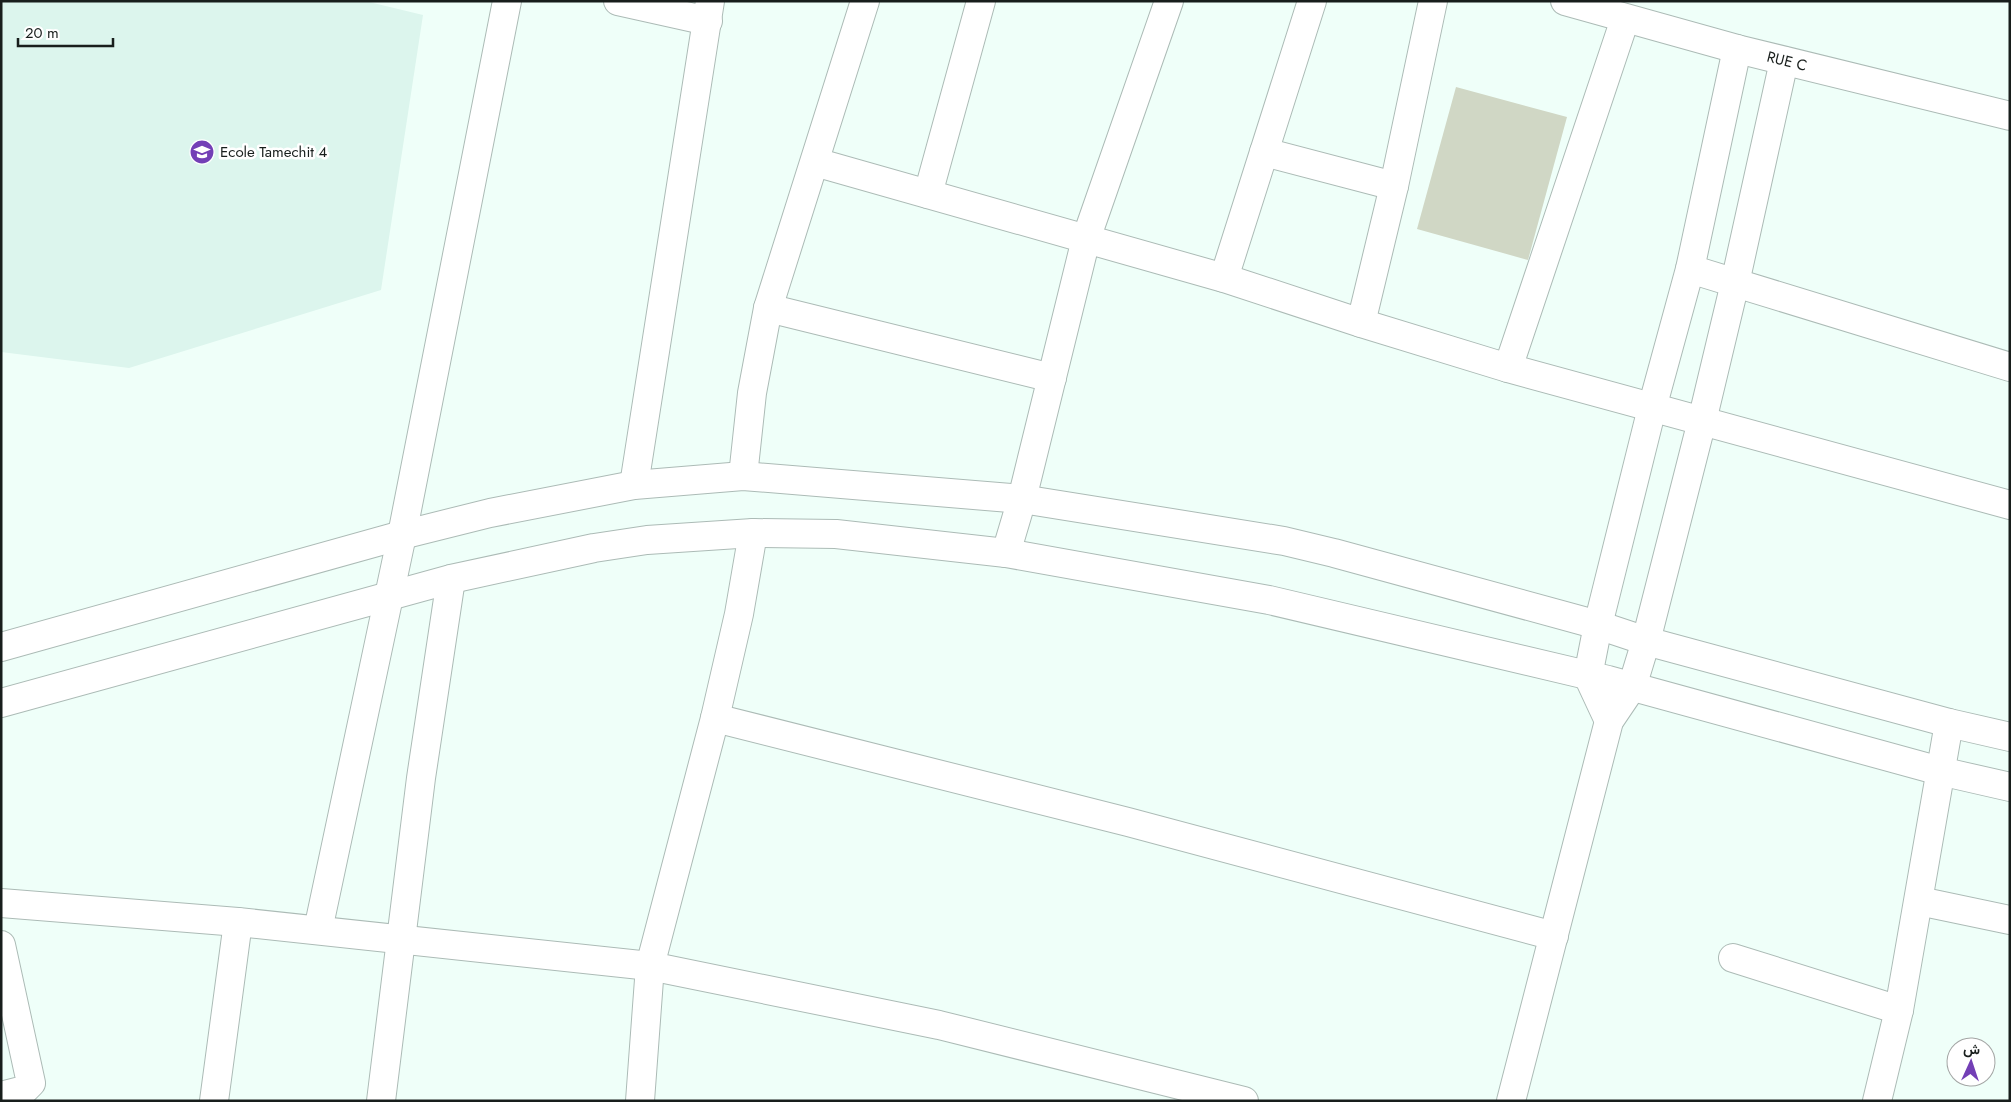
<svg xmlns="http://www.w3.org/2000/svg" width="2011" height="1102" viewBox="0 0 2011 1102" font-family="Jost,Vazirmatn,sans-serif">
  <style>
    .built { fill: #dcf5ed }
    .pitch { fill: #d0d7c5 }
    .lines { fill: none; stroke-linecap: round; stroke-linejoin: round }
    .minor-casing { stroke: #acbbb6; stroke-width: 30 }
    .major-casing { stroke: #acbbb6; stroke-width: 30 }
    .minor { stroke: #fff; stroke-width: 28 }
    .major { stroke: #fff; stroke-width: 28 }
    .labels { text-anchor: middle; stroke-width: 5; stroke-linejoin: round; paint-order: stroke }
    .street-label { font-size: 15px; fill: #181e1c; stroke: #fff }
    .poi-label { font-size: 15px; fill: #181e1c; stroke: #fff; text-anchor: start }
  </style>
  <rect width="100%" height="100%" fill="#effff9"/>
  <path class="built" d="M1 1H365L423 15 381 290 129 368 1 352Z"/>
  <path class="pitch" d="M1456 87 1567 117 1528 260 1417 229Z"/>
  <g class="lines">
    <defs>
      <g id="minor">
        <path d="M618 1 708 21"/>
        <path id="s1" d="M1565 1 1737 49 2010 116"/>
        <path d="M1264 152 1394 186"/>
        <path d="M815 162 1224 278 1361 323 1508 368 2010 505"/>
        <path d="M928 194 981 1"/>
        <path d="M1690 269 2010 367"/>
        <path d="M1224 278 1312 1"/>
        <path d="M768 308 1052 378"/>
        <path d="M1361 323 1394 186 1433 1"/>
        <path d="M1508 368 1625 19"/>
        <path d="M743 476 752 393 768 308 865 1"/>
        <path d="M634 485 710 1"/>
        <path d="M1006 553 1022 499 1086 239 1169 1"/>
        <path d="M715 718 1128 822 1554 936"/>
        <path d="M1609 721 1588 676 1598 625 1652 408 1690 269 1737 49"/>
        <path d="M1919 901 2010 920"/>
        <path d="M1 903 238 922 650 966 939 1025 1244 1101"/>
        <path d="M318 930 402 535 507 1"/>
        <path d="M1 945 31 1083 24 1090 1 1096"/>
        <path d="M1733 958 1899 1010"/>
        <path d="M214 1101 238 922"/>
        <path d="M381 1101 421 778 451 579"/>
        <path d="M640 1101 650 966 715 718 739 614 753 533"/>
        <path d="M1511 1101 1609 721 1632 687 1646 641 1702 421 1735 283 1784 61"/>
        <path d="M1877 1101 1899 1010 1949 723"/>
      </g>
      <g id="major">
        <path d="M1 647 402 535 490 513 634 485 743 476 1022 499 1284 541 1334 553 1598 625 1646 641 1949 723 2010 737"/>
        <path d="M1 703 451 579 594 548 647 540 753 533 836 534 1006 553 1269 600 1608 680 1940 771 2010 787"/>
      </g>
    </defs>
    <use href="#minor" class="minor-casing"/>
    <use href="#major" class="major-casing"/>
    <use href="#minor" class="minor"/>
    <use href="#major" class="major"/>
  </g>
  <defs>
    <symbol id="school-disc" viewBox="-11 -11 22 22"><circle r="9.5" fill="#733fb6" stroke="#fff"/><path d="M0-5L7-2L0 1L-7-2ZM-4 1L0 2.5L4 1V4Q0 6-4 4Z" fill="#fff"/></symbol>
  </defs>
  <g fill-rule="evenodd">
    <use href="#school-disc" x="188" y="138" width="28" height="28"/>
  </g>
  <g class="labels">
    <g class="street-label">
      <text dy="5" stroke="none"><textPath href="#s1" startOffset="230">RUE C</textPath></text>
    </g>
    <g class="poi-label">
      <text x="220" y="157">Ecole Tamechit 4</text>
    </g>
  </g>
  <rect width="2011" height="1102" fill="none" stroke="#181e1c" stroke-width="5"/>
  <g transform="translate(1971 1062) rotate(3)"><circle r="24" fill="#ffffff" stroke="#a3a5a4"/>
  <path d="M0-4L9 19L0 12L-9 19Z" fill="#733fb6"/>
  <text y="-8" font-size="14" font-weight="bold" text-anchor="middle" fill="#181e1c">ش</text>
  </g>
  <path d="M18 38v8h95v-8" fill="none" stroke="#181e1c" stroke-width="2.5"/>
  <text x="25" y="38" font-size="15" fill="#181e1c" stroke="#ffffff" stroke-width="4" paint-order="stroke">20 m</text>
</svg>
